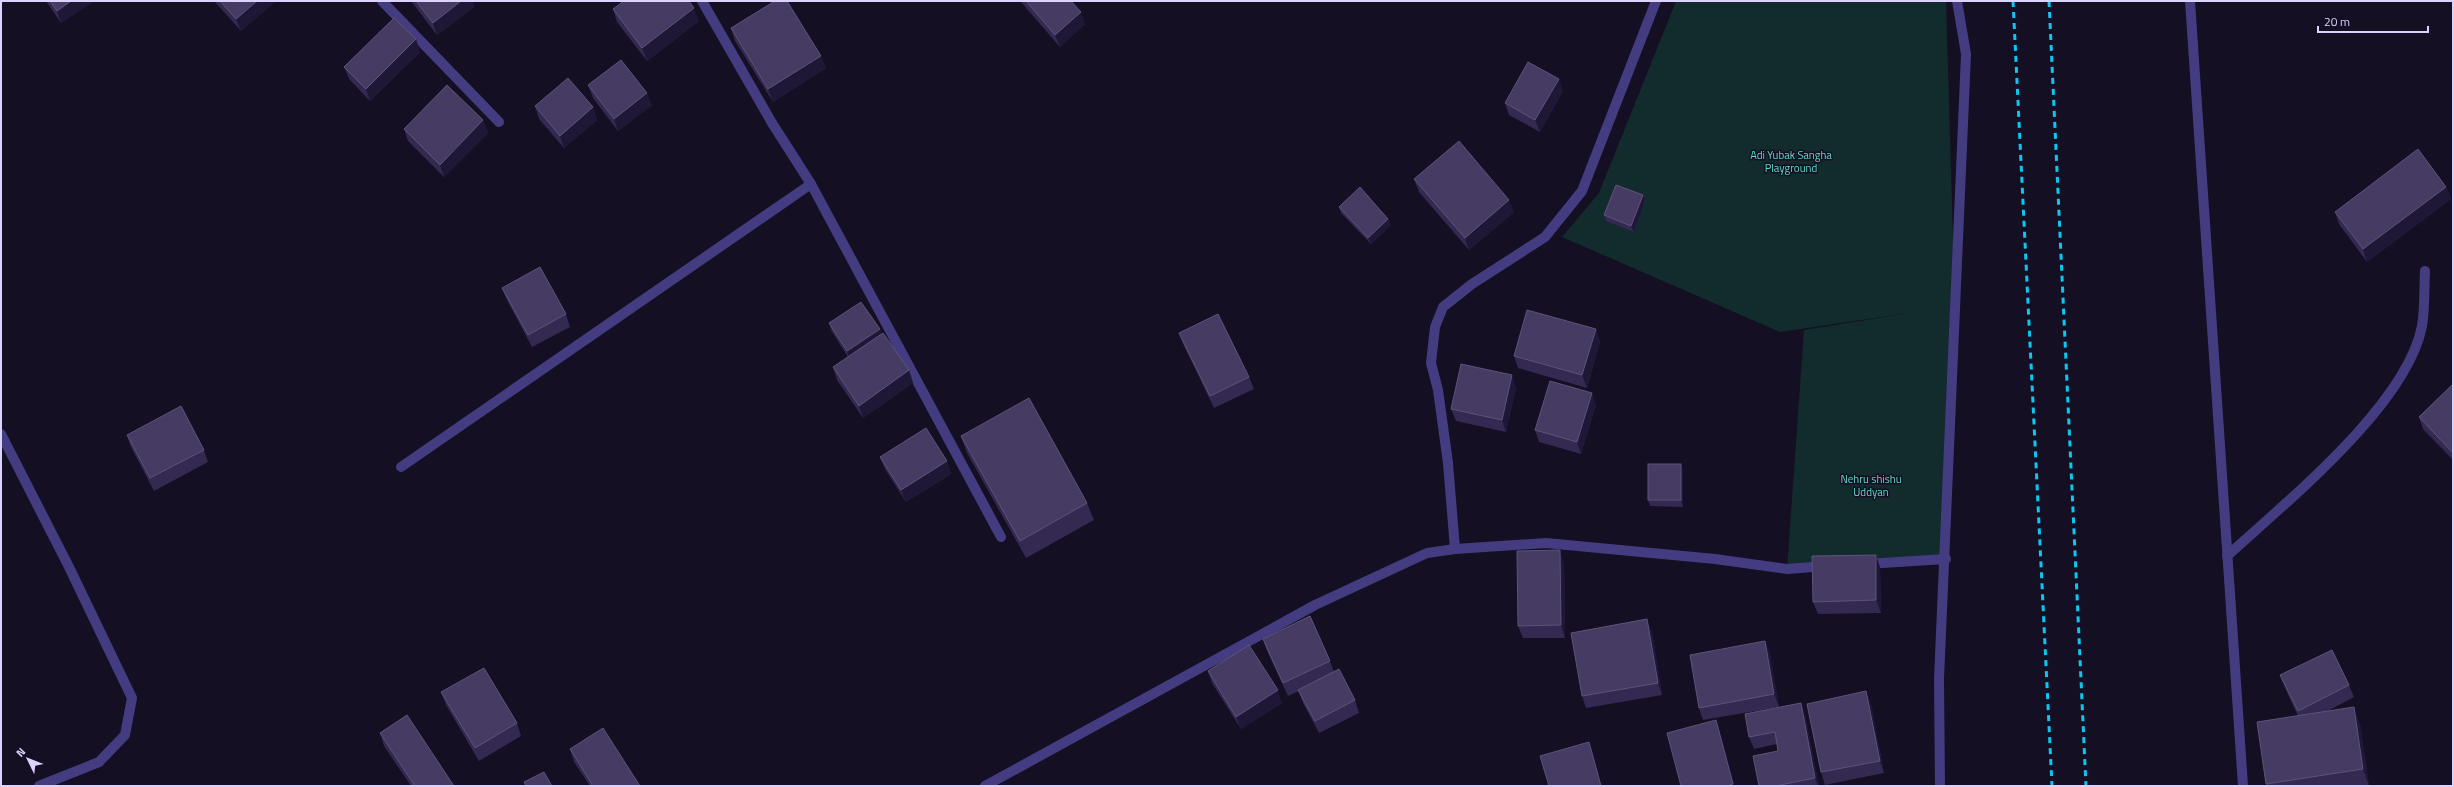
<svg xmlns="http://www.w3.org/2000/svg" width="2454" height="787" viewBox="0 0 2454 787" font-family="'Titillium Web',sans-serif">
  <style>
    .green { fill: #122b2d }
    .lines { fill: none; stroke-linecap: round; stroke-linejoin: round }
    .minor { stroke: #443c80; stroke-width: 10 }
    .tertiary { stroke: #443c80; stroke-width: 10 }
    .rail { stroke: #0bc7f1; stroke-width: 3; stroke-dasharray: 6 5; stroke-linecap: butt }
    .wall { fill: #342950 }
    .shaded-wall { fill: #1f1736 }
    .building { fill: #463b63; stroke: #5d537b }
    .labels { text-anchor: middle; stroke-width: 3; stroke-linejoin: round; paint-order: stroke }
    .park-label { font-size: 11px; fill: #62dac5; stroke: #140f23 }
  </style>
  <rect width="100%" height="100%" fill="#140f23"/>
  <path class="green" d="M1676 1H1946L1955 306 1946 559 1787 569 1804 330 1909 313 1780 332 1562 237 1599 193Z"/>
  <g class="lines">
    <g class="minor">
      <path d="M382 1 499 122"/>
      <path d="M702 1 772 123 811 184 1001 537"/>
      <path d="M1 434 69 567 132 698 125 735 99 762 39 786"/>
      <path d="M401 467 811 184"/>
      <path d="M1455 549 1448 463 1438 390 1431 363 1435 327 1443 307 1472 284 1545 237 1582 191 1656 1"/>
      <path d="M2227 556C2286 502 2407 405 2422 326 2425 309 2424 289 2425 271"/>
      <path d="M1866 564 1946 559"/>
      <path d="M985 786 1315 605 1427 553 1455 549 1546 543 1715 559 1787 569 1826 566"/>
    </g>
    <g class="tertiary">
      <path d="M2190 1 2243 786"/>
      <path d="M1940 786 1939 679 1966 54 1957 1"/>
    </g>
    <g class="rail">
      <path d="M2013 1 2052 786"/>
      <path d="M2049 1 2086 786"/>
    </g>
  </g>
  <g class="wall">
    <path d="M46 1H94L61 23Z"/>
    <path d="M214 1H276L241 31Z"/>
    <path d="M411 1H472L474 7 437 35Z"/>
    <path d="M1020 1H1071L1085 24 1060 47Z"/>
    <path d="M613 9 699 21 647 61 617 22Z"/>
    <path d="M731 28 826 68 773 102 735 41Z"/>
    <path d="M420 52 370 101 349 79 344 67Z"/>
    <path d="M588 85 652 105 618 131 593 98Z"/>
    <path d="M1563 91 1540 132 1509 115 1505 103Z"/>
    <path d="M535 106 593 107 597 120 564 148 539 119Z"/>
    <path d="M483 120 488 133 444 177 408 141 404 129Z"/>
    <path d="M1414 179 1514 212 1469 250 1419 192Z"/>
    <path d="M2446 187 2451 199 2367 262 2339 224 2335 212Z"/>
    <path d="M1643 195 1645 201 1634 232 1606 221 1604 215Z"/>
    <path d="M1339 207 1388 219 1391 225 1371 244 1341 213Z"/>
    <path d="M502 288 566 314 570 327 532 347 507 300Z"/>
    <path d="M829 323 880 329 881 334 909 370 913 383 863 418 837 380 833 367 848 357 831 330Z"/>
    <path d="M1596 329 1600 342 1587 388 1518 368 1514 356Z"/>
    <path d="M1179 333 1249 377 1254 389 1214 408 1184 346Z"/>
    <path d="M2453 384V460L2423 429 2419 417Z"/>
    <path d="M1516 388 1506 432 1456 421 1451 409Z"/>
    <path d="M1596 405 1581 454 1539 442 1535 430Z"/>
    <path d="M127 435 204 450 208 462 154 491 131 447Z"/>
    <path d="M961 436 1087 503 1094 520 1026 558 967 453Z"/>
    <path d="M880 457 947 461 951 474 906 502 885 469Z"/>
    <path d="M1681 464 1683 471V507L1650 506 1648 500Z"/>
    <path d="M1564 563 1565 638H1523L1518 626Z"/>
    <path d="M1880 567 1881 613 1818 614 1813 602Z"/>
    <path d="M1652 632 1662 695 1586 708 1582 696Z"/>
    <path d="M1263 639 1330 661 1334 672 1355 700 1359 713 1319 733 1303 703 1299 691 1288 696 1267 651Z"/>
    <path d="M1765 641 1770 654 1779 707 1703 720 1699 708Z"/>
    <path d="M1208 671 1282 703 1241 729 1212 683Z"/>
    <path d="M2280 675 2349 685 2354 697 2326 712 2360 724 2369 786H2267L2266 784 2298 716 2285 688Z"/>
    <path d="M441 692 517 723 521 736 479 761 446 705Z"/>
    <path d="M1871 704 1884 773 1825 785 1821 772Z"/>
    <path d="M1805 715 1819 786H1759L1778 751 1777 744 1754 749 1749 737Z"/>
    <path d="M380 733 454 786H411L384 746Z"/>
    <path d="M570 749 640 786H590L574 762Z"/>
  </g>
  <g class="shaded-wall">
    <path d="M71 1H94L61 23 57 11Z"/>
    <path d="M257 1H276L241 31 236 19Z"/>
    <path d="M461 1H472L474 7 437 35 433 23Z"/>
    <path d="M694 8 699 21 647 61 642 48Z"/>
    <path d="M1081 12 1085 24 1060 47 1055 35Z"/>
    <path d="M416 39 420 52 370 101 366 89Z"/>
    <path d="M821 56 826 68 773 102 768 89Z"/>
    <path d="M1559 79 1563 91 1540 132 1535 120Z"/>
    <path d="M647 93 652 105 618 131 614 119Z"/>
    <path d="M593 107 597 120 564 148 560 136Z"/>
    <path d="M483 120 488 133 444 177 440 165Z"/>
    <path d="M2446 187 2451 199 2367 262 2363 249Z"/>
    <path d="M1643 195 1645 201 1634 232 1631 226Z"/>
    <path d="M1509 200 1514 212 1469 250 1465 238Z"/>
    <path d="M1388 219 1391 225 1371 244 1368 238Z"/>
    <path d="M880 329 882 336 849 358 847 351Z"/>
    <path d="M1596 329 1600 342 1587 388 1582 375Z"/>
    <path d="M909 370 913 383 863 418 859 406Z"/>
    <path d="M1512 375 1516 388 1506 432 1502 420Z"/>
    <path d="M1592 393 1596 405 1581 454 1577 442Z"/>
    <path d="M947 461 951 474 906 502 901 490Z"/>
    <path d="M1681 464 1683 471V507L1681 500Z"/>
    <path d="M1560 550 1564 563 1565 638 1561 625Z"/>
    <path d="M1876 555 1880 567 1881 613 1876 600Z"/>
    <path d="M1647 619 1652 632 1662 695 1658 683Z"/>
    <path d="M1765 641 1770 654 1779 707 1774 694Z"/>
    <path d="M1278 690 1282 703 1241 729 1236 717Z"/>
    <path d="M1866 691 1871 704 1884 773 1880 761Z"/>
    <path d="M1801 703 1805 715 1819 786H1818L1815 778Z"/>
    <path d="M2354 707 2360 724 2369 786 2363 769Z"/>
    <path d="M1716 720 1720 732 1735 786H1734L1733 784Z"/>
    <path d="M1589 742 1593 754 1602 786H1601Z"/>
  </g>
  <g class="building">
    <path d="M50 1H71L57 11Z"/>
    <path d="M220 1H257L236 19Z"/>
    <path d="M416 1H461L433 23Z"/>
    <path d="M624 1H689L694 8 642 48 613 9Z"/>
    <path d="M775 1H787L821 56 768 89 731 28Z"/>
    <path d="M1026 1H1071L1081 12 1055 35Z"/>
    <path d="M394 18 416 39 366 89 344 67Z"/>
    <path d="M621 60 647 93 614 119 588 85Z"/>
    <path d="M1528 62 1559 79 1535 120 1505 103Z"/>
    <path d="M568 78 593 107 560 136 535 106Z"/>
    <path d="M447 85 483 120 440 165 404 129Z"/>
    <path d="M1459 141 1509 200 1465 238 1414 179Z"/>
    <path d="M2418 149 2446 187 2363 249 2335 212Z"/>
    <path d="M1616 185 1643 195 1631 226 1604 215Z"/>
    <path d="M1360 187 1388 219 1368 238 1339 207Z"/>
    <path d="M540 267 566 314 528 335 502 288Z"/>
    <path d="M861 302 880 329 847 351 829 323Z"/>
    <path d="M1527 310 1596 329 1582 375 1514 356Z"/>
    <path d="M1218 314 1249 377 1210 396 1179 333Z"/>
    <path d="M883 333 909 370 859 406 833 367Z"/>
    <path d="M1461 364 1512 375 1502 420 1451 409Z"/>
    <path d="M1550 381 1592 393 1577 442 1535 430Z"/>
    <path d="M2453 384V453L2419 417Z"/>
    <path d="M1029 398 1087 503 1020 541 961 436Z"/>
    <path d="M181 406 204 450 150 478 127 435Z"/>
    <path d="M926 428 947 461 901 490 880 457Z"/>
    <rect x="1648" y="464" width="33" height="36"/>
    <path d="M1560 550 1561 625 1518 626 1517 551Z"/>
    <path d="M1876 555V600L1813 602 1812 556Z"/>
    <path d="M1310 616 1330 661 1283 683 1263 639Z"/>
    <path d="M1647 619 1658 683 1582 696 1571 633Z"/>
    <path d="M1765 641 1774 694 1699 708 1690 655Z"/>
    <path d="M1249 645 1278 690 1236 717 1208 671Z"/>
    <path d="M2332 650 2349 685 2298 711 2280 675Z"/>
    <path d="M484 668 517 723 475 748 441 692Z"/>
    <path d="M1339 669 1355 700 1315 721 1298 690Z"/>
    <path d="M1866 691 1880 761 1821 772 1807 704Z"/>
    <path d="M1801 703 1815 778 1775 786H1759L1753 756 1778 751 1775 732 1749 737 1745 714Z"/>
    <path d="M2354 707 2363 769 2266 784 2257 722Z"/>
    <path d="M407 715 454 786H415L380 733Z"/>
    <path d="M1716 720 1733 784 1727 786H1681L1667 733Z"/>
    <path d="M603 728 640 786H593L570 749Z"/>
    <path d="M1589 742 1601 786H1549L1540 756Z"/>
    <path d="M544 772 552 786H526L524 782Z"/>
  </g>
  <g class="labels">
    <g class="park-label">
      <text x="1791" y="159">Adi Yubak Sangha<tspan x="1791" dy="13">Playground</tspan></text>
      <text x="1871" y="483">Nehru shishu<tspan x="1871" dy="13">Uddyan</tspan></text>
    </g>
  </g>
  <rect width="2454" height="787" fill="none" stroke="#dbd3fd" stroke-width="4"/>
  <g transform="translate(28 759) rotate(313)" stroke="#140f23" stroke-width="3" paint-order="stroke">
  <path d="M0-3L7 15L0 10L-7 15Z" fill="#dbd3fd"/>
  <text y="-6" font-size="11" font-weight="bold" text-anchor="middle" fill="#dbd3fd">N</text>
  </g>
  <path d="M2318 26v6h110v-6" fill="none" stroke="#dbd3fd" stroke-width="2"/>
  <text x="2324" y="26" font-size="12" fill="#dbd3fd" stroke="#140f23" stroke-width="3" paint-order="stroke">20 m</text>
</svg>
